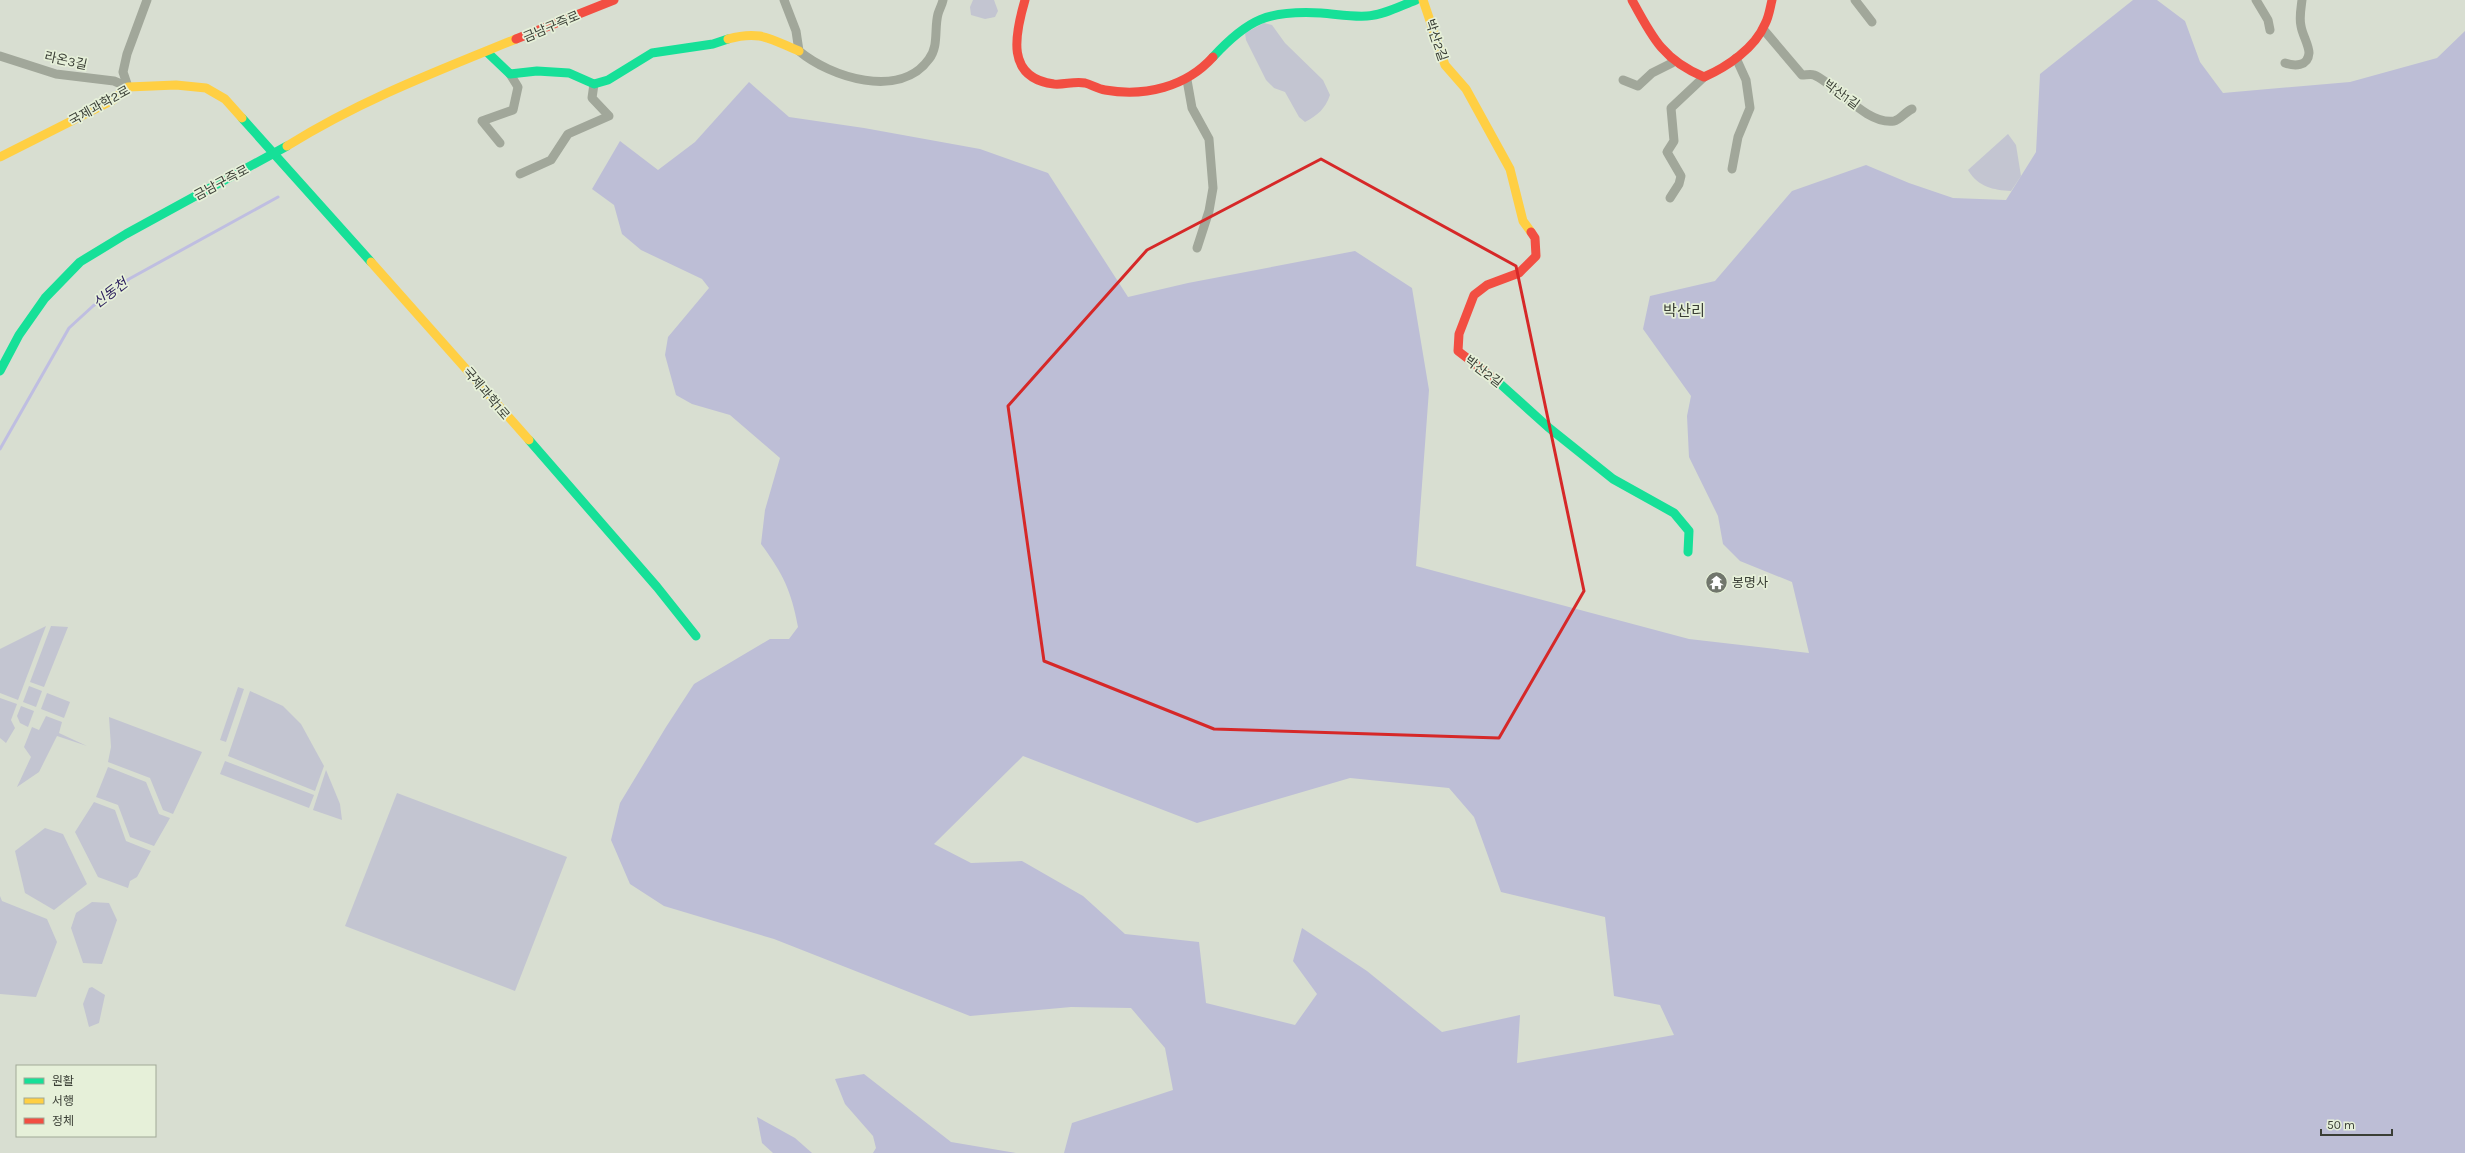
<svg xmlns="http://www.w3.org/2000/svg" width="2465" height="1153" viewBox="0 0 2465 1153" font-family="Karla,'Noto Sans KR',sans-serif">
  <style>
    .green { fill: #c3c5d1 }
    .forest { fill: #bdbed6; fill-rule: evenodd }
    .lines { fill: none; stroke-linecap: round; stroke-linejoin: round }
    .stream { stroke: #bfbee1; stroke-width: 3 }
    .street { stroke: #a1a79a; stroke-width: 9 }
    .fast { stroke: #16e098; stroke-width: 9 }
    .slow { stroke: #ffcf43; stroke-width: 9 }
    .jam { stroke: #f24e42; stroke-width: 9 }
    .marked { fill: none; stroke: #d62828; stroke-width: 3; stroke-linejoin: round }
    .labels { text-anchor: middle; stroke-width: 3.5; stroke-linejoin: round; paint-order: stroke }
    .street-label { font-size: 13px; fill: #3a3e35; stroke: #e6f0d9 }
    .poi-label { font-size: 13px; fill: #3a3e35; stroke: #e6f0d9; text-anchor: start }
    .water-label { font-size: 14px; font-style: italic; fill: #2a1d5d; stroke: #e6f0d9 }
    .quarter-label { font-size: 15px; fill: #3a3e35; stroke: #e6f0d9 }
  </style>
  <rect width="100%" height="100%" fill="#d8ded1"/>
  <g class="green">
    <path d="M973 0H994L998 11 995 17 985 19 971 15 970 7Z"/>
    <path d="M1264 23 1272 25 1285 43 1323 80 1330 95C1325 109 1318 115 1305 122L1299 117 1285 92 1274 88 1266 80 1246 40 1245 33Z"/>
    <path d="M2008 134 2016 145 2021 176 2011 191C1993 190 1978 187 1968 170Z"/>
    <path d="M46 626 18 700 0 693V649Z"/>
    <path d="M51 626 68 627 44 687 30 682Z"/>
    <path d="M29 686 42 691 36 707 23 702Z"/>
    <path d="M238 687 244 689 226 742 220 740Z"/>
    <path d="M250 691 283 706 301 724 324 766 315 791 228 756Z"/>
    <path d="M47 693 70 702 64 718 41 709Z"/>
    <path d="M0 698 17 704 11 720 15 728 6 743 0 738Z"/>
    <path d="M21 706 34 711 28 727 20 723 17 716Z"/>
    <path d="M46 716 62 722 59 733 87 746 57 736 39 772 17 787 31 757 24 747 32 727 39 730Z"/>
    <path d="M109 717 202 752 173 814 163 810 150 778 108 762 111 747Z"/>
    <path d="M225 761 314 795 309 808 220 774Z"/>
    <path d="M108 767 146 782 159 814 170 818 154 846 130 837 118 805 96 797Z"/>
    <path d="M326 770 340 804 342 820 313 810Z"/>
    <path d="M397 793 567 857 515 991 345 926Z"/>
    <path d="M94 802 115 810 126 841 151 851 137 877 130 881 128 888 98 877 75 832Z"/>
    <path d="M45 828 63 834 87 884 54 910 25 893 15 851Z"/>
    <path d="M0 896 2 901 47 919 57 942 36 997 0 994Z"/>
    <path d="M92 902 109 903 117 920 102 964 83 963 71 928 76 913Z"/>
    <path d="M92 987 105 995 99 1023 89 1027 83 1004 89 988Z"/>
  </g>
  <g class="forest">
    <path d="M2133 0H2157L2185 21 2200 62 2223 93 2350 82 2437 58 2465 31V1153H1064L1072 1123 1173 1090 1165 1048 1131 1008 1071 1007 970 1016 774 939 664 906 630 884 611 840 620 803 666 727 694 684 770 639H789L798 627C791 590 783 574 761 544L765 510 780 458 730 415 692 404 676 395 665 355 668 337 709 288 702 279 641 250 622 234 614 205 592 189 620 141 658 170 695 142 749 82 789 117 864 128 980 149 1048 173 1128 297 1188 283 1355 251 1412 288 1429 390 1416 566 1689 639 1809 653 1792 582 1740 561 1723 544 1718 516 1689 457 1687 416 1691 396 1643 329 1650 296 1715 281 1792 191 1866 165 1909 183 1953 198 2006 200 2036 152 2040 74ZM1023 756 1197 823 1350 778 1449 788 1474 817 1501 892 1605 917 1614 996 1660 1005 1674 1035 1517 1063 1520 1015 1442 1032 1367 971 1302 928 1293 961 1317 994 1295 1025 1206 1003 1199 942 1125 934 1083 896 1022 861 971 863 934 844Z"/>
    <path d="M864 1074 951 1142 1016 1153H873L876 1148 873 1136 845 1104 835 1079Z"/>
    <path d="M757 1117 795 1138 812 1153H773L762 1143Z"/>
  </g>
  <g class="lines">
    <path class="stream" d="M0 449 69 328 93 306 129 279 278 197"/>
    <g class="street">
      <path d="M784 0 796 31 799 51C830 77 900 100 929 59 939 46 934 29 938 14 939 10 942 5 943 0"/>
      <path d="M1855 0 1872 22"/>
      <path d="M2256 0 2268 20 2270 30"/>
      <path d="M1763 29 1802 75C1806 75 1811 74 1814 75 1836 84 1866 125 1894 121 1900 120 1905 112 1912 109"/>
      <path d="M0 56 56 74 114 81 128 87"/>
      <path d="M2285 63C2294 66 2308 67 2309 53 2309 45 2302 34 2301 26 2299 18 2301 8 2302 0"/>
      <path d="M1187 80 1192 108 1209 139 1213 188 1209 211 1197 248"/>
      <path d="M1623 80 1638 86 1652 73 1672 63"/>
      <path d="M128 87 123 72 127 54 147 0"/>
      <path d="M500 143 482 121 513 110 518 87 510 74"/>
      <path d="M1732 169 1738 137 1750 108 1746 80 1736 58"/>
      <path d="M520 174 551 160 568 134 609 116 592 98 594 84"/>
      <path d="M1670 198 1679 184 1681 176 1667 152 1674 141 1671 108 1704 77"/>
    </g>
    <g class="fast">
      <path d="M488 53 510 74 537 71 569 73 594 84 608 80 652 53 713 44 728 39"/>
      <path d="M1213 57C1248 19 1268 10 1321 13 1336 14 1351 17 1367 16 1384 15 1400 6 1416 0"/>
      <path d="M242 118 371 262"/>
      <path d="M0 371 19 335 45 298 80 262 126 234 287 146"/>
      <path d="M1497 381 1548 427 1613 479 1674 513 1689 531 1688 552"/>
      <path d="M529 440 657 587 696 636"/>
    </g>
    <g class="slow">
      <path d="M1423 0 1445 65 1466 89 1510 169 1523 221 1531 232"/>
      <path d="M728 39C760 30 770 39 799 51"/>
      <path d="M287 146C361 100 435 72 516 39"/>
      <path d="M0 157 113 100 128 87 176 85 206 88 225 99 242 118"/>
      <path d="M371 262 529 440"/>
    </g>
    <g class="jam">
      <path d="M1025 0C1015 34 1005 78 1054 84 1064 85 1074 81 1085 83 1092 85 1098 89 1105 90 1145 97 1186 87 1213 57"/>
      <path d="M1632 0C1652 37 1663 60 1704 77 1727 67 1755 48 1765 24 1769 17 1770 8 1772 0"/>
      <path d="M516 39 614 0"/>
      <path d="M1497 381 1458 351 1459 334 1474 295 1487 285 1519 273 1536 256 1535 238 1531 232"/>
    </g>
  </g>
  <path class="marked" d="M1321 159 1516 266 1584 591 1499 738 1214 729 1044 661 1008 406 1147 250Z"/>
  <defs>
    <symbol id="temple-disc" viewBox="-11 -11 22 22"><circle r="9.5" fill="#71766c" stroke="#e6f0d9"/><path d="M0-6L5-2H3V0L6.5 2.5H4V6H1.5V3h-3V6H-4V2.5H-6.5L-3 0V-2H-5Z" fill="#fff"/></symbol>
  </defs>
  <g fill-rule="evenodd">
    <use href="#temple-disc" x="1704" y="570" width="25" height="25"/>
  </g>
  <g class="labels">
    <g class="street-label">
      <text transform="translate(551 26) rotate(-23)" y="5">금남구즉로</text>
      <text transform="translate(1437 40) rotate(71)" y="5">박산2길</text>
      <text transform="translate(66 60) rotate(12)" y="5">라온3길</text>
      <text transform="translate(1842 94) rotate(36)" y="5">박산1길</text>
      <text transform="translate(99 105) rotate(-29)" y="5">국제과학2로</text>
      <text transform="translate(221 182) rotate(-28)" y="5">금남구즉로</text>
      <text transform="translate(1484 371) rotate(37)" y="5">박산2길</text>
      <text transform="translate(487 393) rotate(50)" y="5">국제과학1로</text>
    </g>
    <g class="poi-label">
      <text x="1732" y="587">봉명사</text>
    </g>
    <g class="water-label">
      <text transform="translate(110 293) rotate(-37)" y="5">신동천</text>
    </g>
    <g class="quarter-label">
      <text x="1684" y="316">박산리</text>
    </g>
  </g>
  <rect x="16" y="1065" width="140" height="72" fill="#e6f0d9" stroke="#a1a997"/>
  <rect x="24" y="1078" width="20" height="6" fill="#16e098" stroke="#a1a997"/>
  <text x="52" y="1085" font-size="12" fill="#3a3e35">원활</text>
  <rect x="24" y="1098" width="20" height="6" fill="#ffcf43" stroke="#a1a997"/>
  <text x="52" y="1105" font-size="12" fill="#3a3e35">서행</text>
  <rect x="24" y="1118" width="20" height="6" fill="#f24e42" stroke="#a1a997"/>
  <text x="52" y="1125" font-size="12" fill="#3a3e35">정체</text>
  <path d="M2321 1129v6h71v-6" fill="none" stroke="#3a3e35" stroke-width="2"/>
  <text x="2327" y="1129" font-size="12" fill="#3a3e35" stroke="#e6f0d9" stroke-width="3" paint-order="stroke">50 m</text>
</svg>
